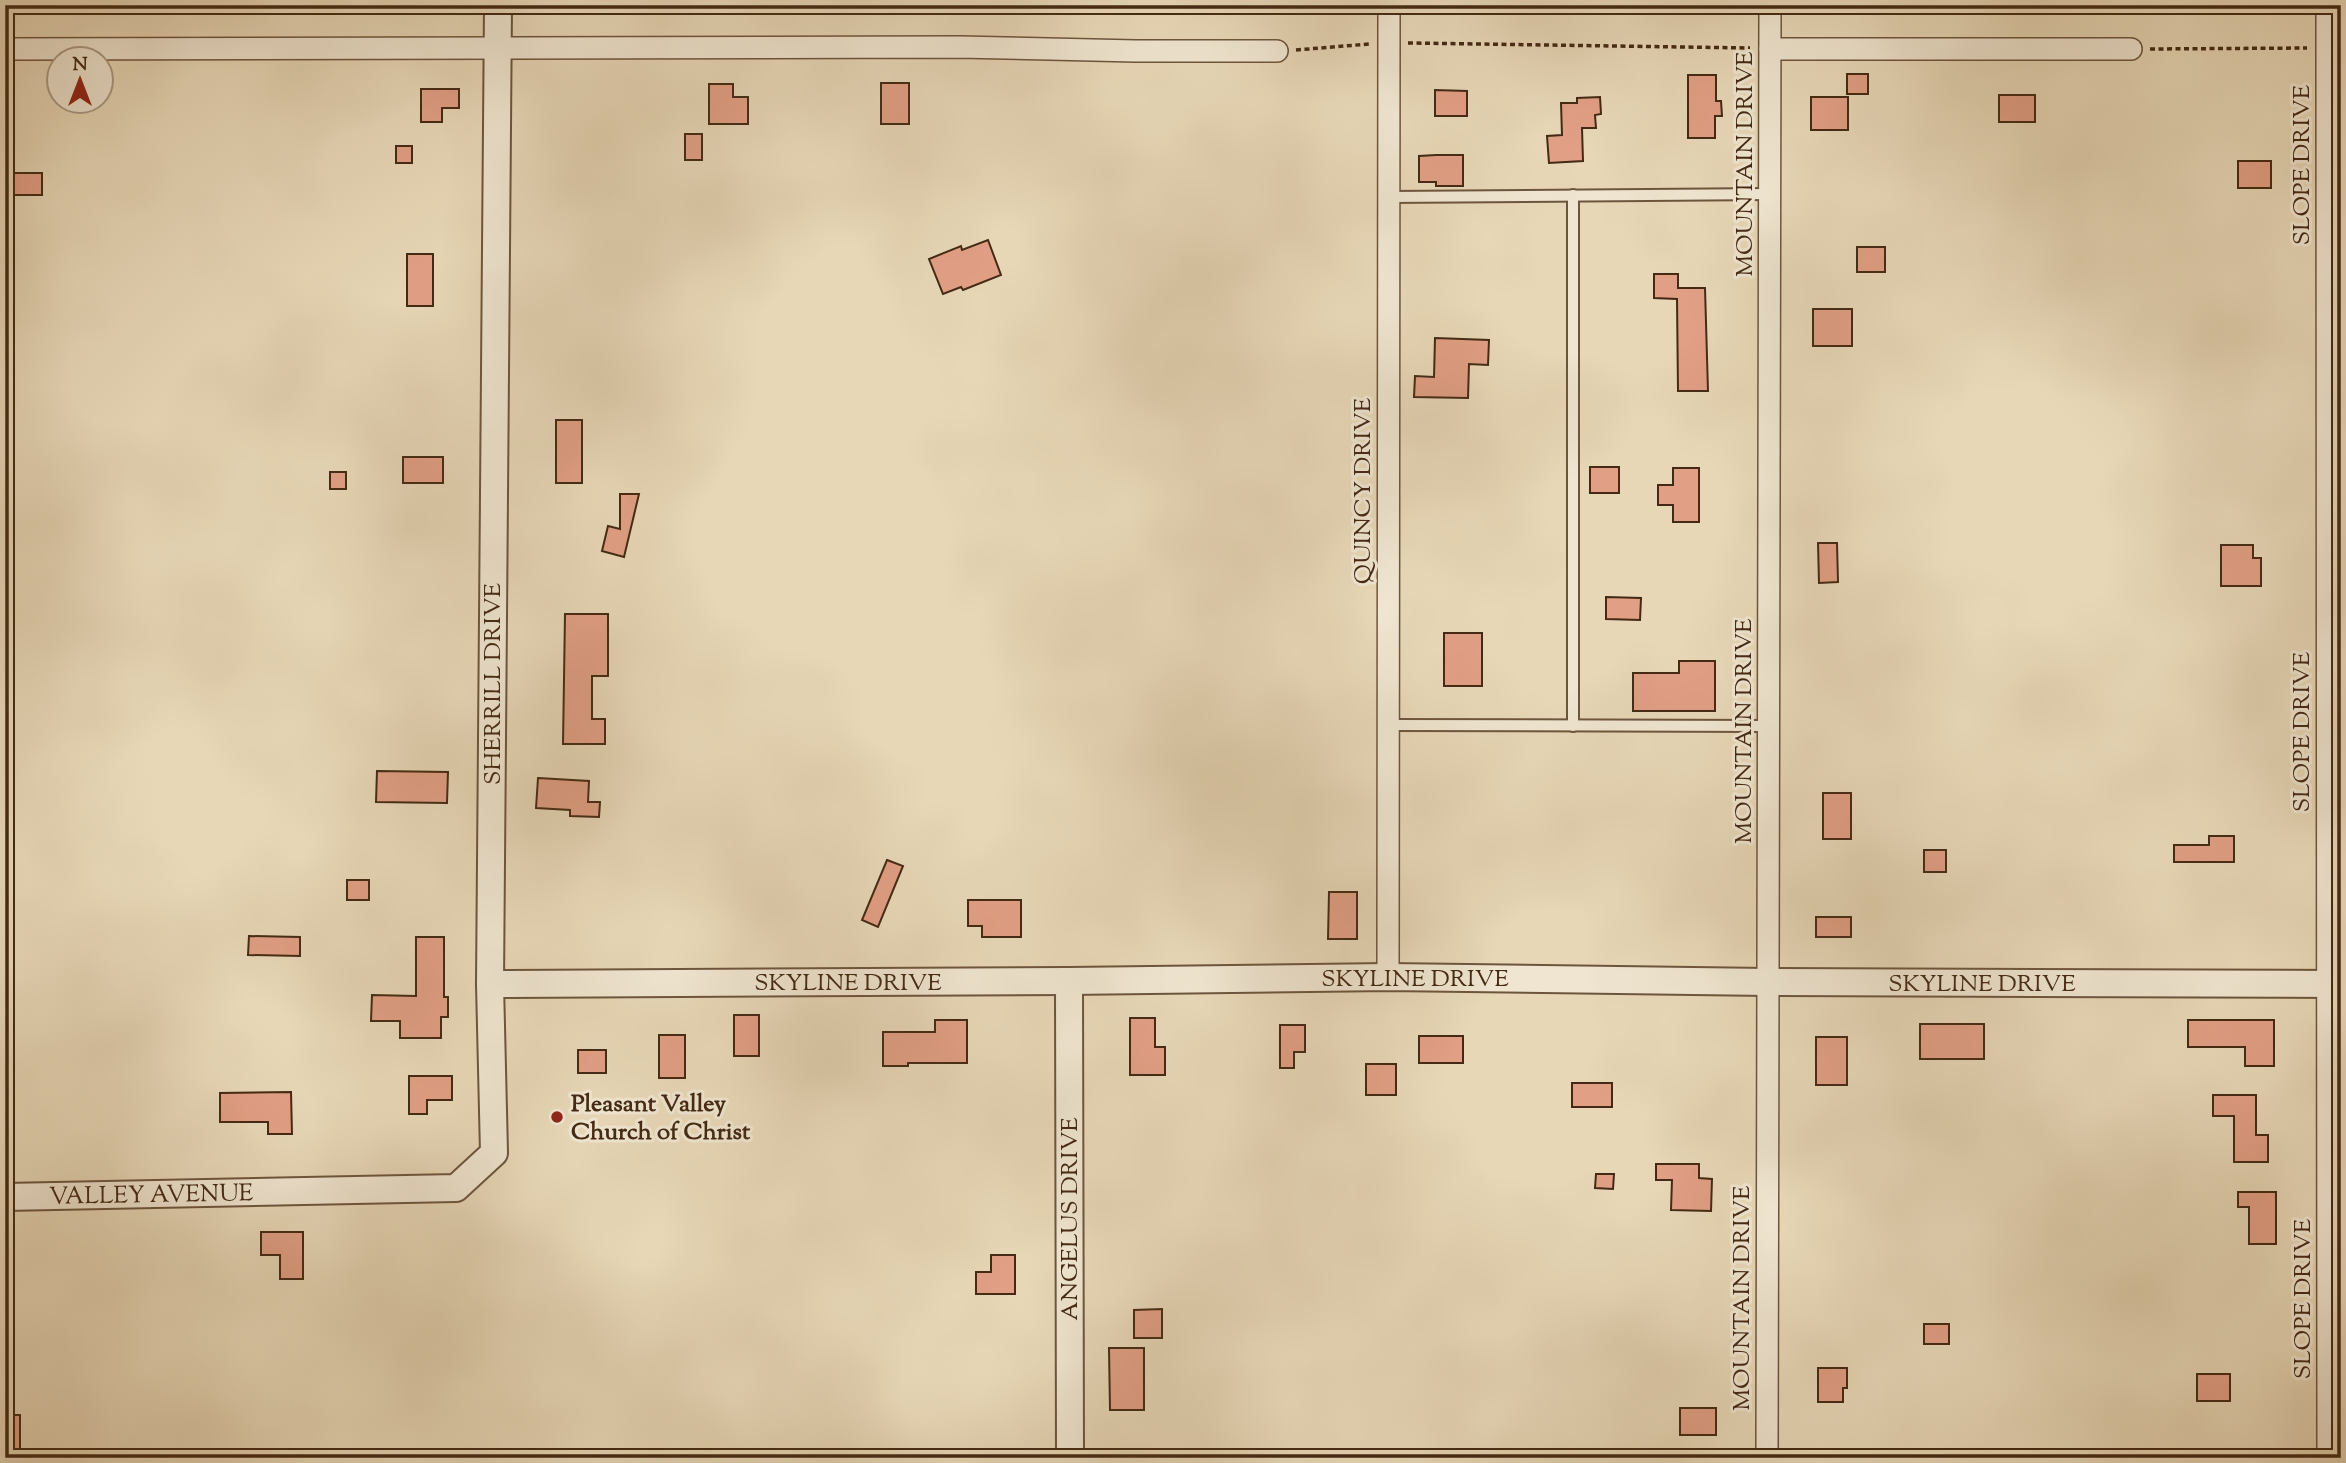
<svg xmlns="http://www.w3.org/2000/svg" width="2346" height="1463" viewBox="0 0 2346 1463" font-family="'Sorts Mill Goudy',serif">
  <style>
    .building { fill: #e19f85; stroke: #442a14; stroke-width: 2 }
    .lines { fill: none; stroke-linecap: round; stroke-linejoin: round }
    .service-casing { stroke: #6d553d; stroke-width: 14 }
    .minor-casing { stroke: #6d553d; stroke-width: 24 }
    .tertiary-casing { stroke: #6d553d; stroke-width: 30 }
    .path { stroke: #442a14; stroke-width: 3.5; stroke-dasharray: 5 3.5; stroke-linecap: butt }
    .service { stroke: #efe5d0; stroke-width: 10 }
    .minor { stroke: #efe5d0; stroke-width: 21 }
    .tertiary { stroke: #efe5d0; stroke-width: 26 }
    .poi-dot { fill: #8f2418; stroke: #efe5d0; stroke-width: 2.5 }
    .labels { text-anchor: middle; stroke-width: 6; stroke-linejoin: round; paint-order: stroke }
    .street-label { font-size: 24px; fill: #442a14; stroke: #efe5d0 }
    .poi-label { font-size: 24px; font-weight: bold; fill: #442a14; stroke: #efe5d0; text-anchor: start }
  </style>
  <rect width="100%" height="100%" fill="#e7d7b7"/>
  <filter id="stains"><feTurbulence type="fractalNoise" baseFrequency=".00286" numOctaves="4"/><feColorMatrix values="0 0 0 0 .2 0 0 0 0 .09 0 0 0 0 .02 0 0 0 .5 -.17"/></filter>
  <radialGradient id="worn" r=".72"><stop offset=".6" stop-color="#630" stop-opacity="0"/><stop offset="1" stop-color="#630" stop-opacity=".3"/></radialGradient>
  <g class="building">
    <rect x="1847" y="74" width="21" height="20"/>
    <path d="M1688 75H1716V101H1721L1722 116H1715V138H1688Z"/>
    <rect x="881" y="83" width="28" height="41"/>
    <path d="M709 84H733V97H748V124H709Z"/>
    <path d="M421 89H459V108H442V122H421Z"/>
    <path d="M1435 90 1467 91V116H1435Z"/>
    <rect x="1999" y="95" width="36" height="27"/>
    <path d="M1600 97 1601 114 1595 115 1596 128H1582L1583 161 1549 163 1547 136 1562 135 1561 103H1577V98Z"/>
    <rect x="1811" y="97" width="37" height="33"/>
    <rect x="685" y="134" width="17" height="26"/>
    <rect x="396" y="146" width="16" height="17"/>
    <path d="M1436 155H1463V186H1436V182H1419V156Z"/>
    <rect x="2238" y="161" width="33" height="27"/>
    <rect x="5" y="173" width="37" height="22"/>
    <path d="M988 240 1001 275 963 290 961 287 943 294 929 259 961 246 962 250Z"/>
    <rect x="1857" y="247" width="28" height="25"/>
    <rect x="407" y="254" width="26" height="52"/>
    <path d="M1654 274H1678V288H1705L1708 391H1678L1677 299 1654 298Z"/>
    <rect x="1813" y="309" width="39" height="37"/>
    <path d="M1435 338 1489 340 1488 365 1469 364 1468 398 1414 397 1415 376 1434 377Z"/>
    <rect x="556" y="420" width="26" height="63"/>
    <rect x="403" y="457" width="40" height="26"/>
    <rect x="1590" y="467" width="29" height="26"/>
    <path d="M1673 468H1699V522H1673V505H1658V485H1673Z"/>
    <rect x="330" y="472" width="16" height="17"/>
    <path d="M620 494H639L624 557 602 551 608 526 620 529Z"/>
    <path d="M1818 543H1837L1838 582 1819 583Z"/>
    <path d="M2221 545H2253V558H2261V586H2221Z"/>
    <path d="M1606 597 1641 598 1640 620 1606 619Z"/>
    <path d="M565 614H608V676H592V719H605V744H563Z"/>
    <rect x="1444" y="633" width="38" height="53"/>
    <path d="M1679 661H1715V711H1633V673H1679Z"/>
    <path d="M377 771 448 772 447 803 376 802Z"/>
    <path d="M538 778 589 781 588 802H600L599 817 570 816V810L536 808Z"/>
    <rect x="1823" y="793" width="28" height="46"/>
    <path d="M2209 836H2234V862H2174V845H2209Z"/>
    <rect x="1924" y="850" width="22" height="22"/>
    <path d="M887 860 903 866 878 927 862 920Z"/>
    <rect x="347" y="880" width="22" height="20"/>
    <path d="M1329 892H1357V939H1328Z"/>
    <path d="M968 900H1021V937H982V926H968Z"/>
    <rect x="1816" y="917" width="35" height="20"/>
    <path d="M249 936 300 937V956L248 955Z"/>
    <path d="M416 937H444V997H448V1017H441V1038H400V1021H371L372 995 416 996Z"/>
    <rect x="734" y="1015" width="25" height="41"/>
    <path d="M1130 1018H1155V1047H1165V1075H1130Z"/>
    <path d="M935 1020H967V1063H908V1066H883V1032H935Z"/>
    <path d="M2188 1020H2274V1066H2245V1047H2188Z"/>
    <rect x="1920" y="1024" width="64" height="35"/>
    <path d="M1280 1025H1305V1052H1294V1068H1280Z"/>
    <rect x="659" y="1035" width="26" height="43"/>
    <rect x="1419" y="1036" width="44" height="27"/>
    <rect x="1816" y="1037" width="31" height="48"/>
    <rect x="578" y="1050" width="28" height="23"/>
    <rect x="1366" y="1064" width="30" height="31"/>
    <path d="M409 1076H452V1100H427V1114H409Z"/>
    <rect x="1572" y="1083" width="40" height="24"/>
    <path d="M291 1092 292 1134H268V1122H220V1093Z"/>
    <path d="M2213 1095H2256V1135H2268V1162H2234V1116H2213Z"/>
    <path d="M1656 1164H1699V1178L1712 1179 1711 1211 1671 1210 1672 1180H1656Z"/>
    <path d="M1596 1174H1614L1613 1189 1595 1188Z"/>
    <path d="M2238 1192H2276V1244H2249V1207H2238Z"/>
    <path d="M261 1232H303V1279H280V1255H261Z"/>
    <path d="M991 1255H1015V1294H976V1272H991Z"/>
    <path d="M1162 1309V1338H1134V1310Z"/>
    <rect x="1924" y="1324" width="25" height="20"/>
    <path d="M1109 1348H1144V1410H1110Z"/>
    <path d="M1818 1368H1847V1388H1843V1402H1818Z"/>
    <rect x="2197" y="1374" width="33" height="27"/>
    <rect x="1680" y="1408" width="36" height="27"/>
    <rect x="5" y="1415" width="15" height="43"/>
  </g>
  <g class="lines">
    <defs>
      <g id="service">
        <path d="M1573 195V726"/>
        <path d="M1389 197 1770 194"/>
        <path d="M1388 725 1769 726"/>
      </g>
      <g id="minor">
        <path d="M2327 5 2328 1458"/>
        <path d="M5 49 959 47 1136 51H1277"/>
        <path d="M1770 49H2131"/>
        <path d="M1388 977 1389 5"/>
        <path d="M1767 1458 1770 5"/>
      </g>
      <g id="tertiary">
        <path d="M1069 981 1070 1458"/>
        <path d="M490 984 1069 981 1388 977 1768 982 2341 984"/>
        <path d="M5 1197 456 1188 494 1153 490 984 498 5"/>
      </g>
    </defs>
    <use href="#service" class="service-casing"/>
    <use href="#minor" class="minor-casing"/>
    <use href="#tertiary" class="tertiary-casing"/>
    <g class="path">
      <path d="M1408 43 1750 48"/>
      <path d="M2150 49 2307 48"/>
      <path d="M1296 50 1369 44"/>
    </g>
    <use href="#service" class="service"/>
    <use href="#minor" class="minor"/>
    <use href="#tertiary" class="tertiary"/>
  </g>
  <circle class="poi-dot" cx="557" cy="1117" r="7"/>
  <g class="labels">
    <g class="street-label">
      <text transform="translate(1744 164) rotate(-90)" y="8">MOUNTAIN DRIVE</text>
      <text transform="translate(2301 165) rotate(-90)" y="8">SLOPE DRIVE</text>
      <text transform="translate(1362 491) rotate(-90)" y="8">QUINCY DRIVE</text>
      <text transform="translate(492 684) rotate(-90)" y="8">SHERRILL DRIVE</text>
      <text transform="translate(1743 731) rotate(-90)" y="8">MOUNTAIN DRIVE</text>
      <text transform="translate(2301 732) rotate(-90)" y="8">SLOPE DRIVE</text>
      <text x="1415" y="986">SKYLINE DRIVE</text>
      <text x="848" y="990">SKYLINE DRIVE</text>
      <text x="1982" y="991">SKYLINE DRIVE</text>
      <text transform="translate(151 1194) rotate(-1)" y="8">VALLEY AVENUE</text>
      <text transform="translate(1069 1219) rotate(-90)" y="8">ANGELUS DRIVE</text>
      <text transform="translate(1741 1298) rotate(-90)" y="8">MOUNTAIN DRIVE</text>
      <text transform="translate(2302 1299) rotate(-90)" y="8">SLOPE DRIVE</text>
    </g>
    <g class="poi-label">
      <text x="571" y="1111">Pleasant Valley<tspan x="571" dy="28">Church of Christ</tspan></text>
    </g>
  </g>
  <rect width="2346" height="1463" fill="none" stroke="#e7d7b7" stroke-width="28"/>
  <rect x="7" y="7" width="2332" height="1449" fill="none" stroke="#442a14" stroke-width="3.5"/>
  <rect x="14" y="14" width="2318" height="1435" fill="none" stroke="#442a14" stroke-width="2"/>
  <g transform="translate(80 80)"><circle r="33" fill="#efe5d0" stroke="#ab9a85" stroke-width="2"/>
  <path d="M0-5L12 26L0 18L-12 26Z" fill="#8f2418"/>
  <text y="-10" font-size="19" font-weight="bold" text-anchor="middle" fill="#442a14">N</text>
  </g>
  <rect width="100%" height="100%" filter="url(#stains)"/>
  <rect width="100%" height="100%" fill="url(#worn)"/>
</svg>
